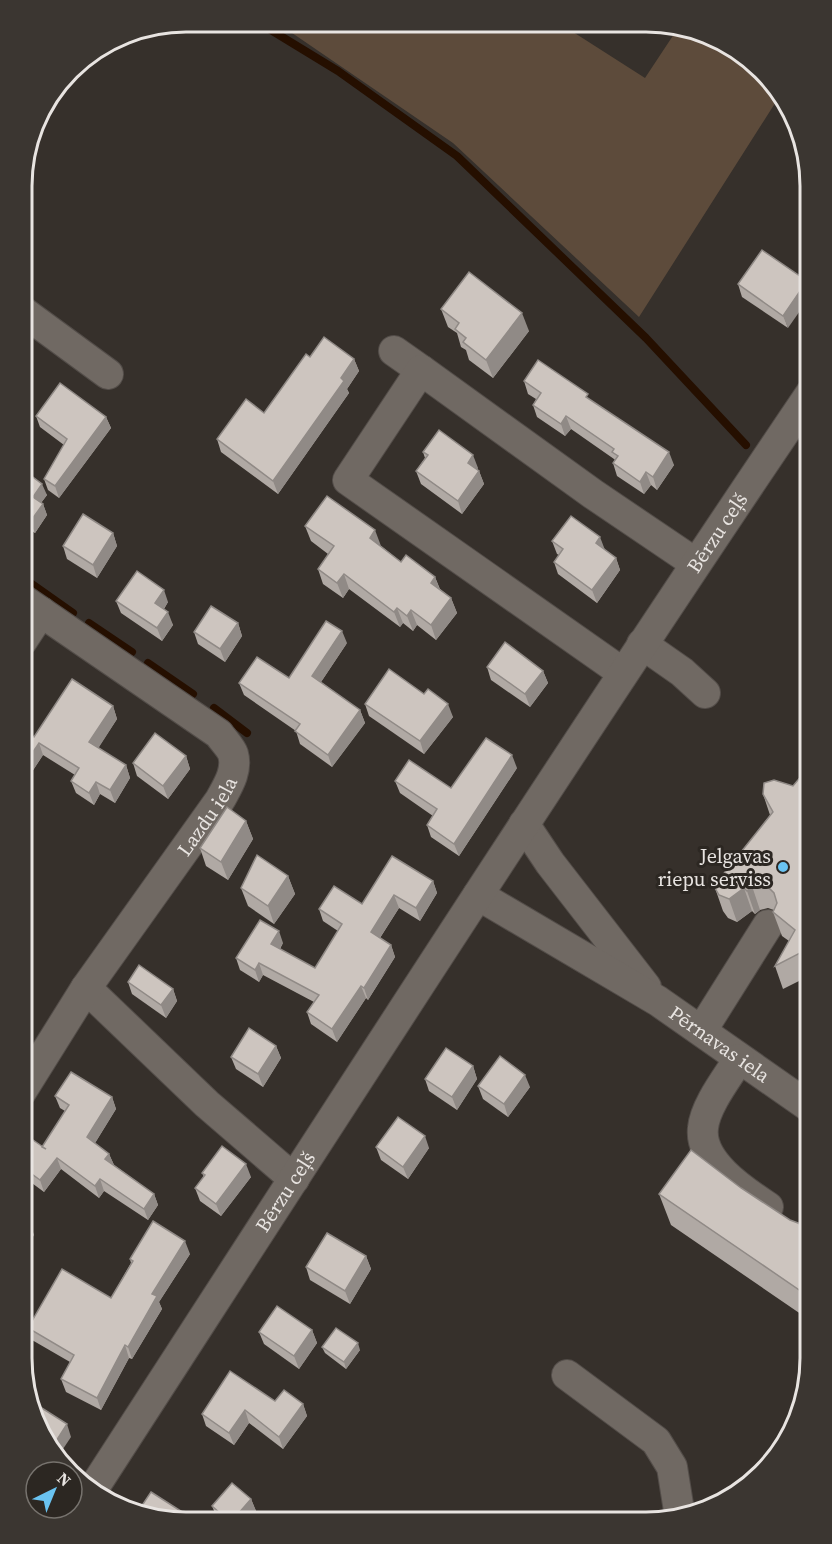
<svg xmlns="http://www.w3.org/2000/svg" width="832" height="1544" viewBox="0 0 832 1544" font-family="'Source Serif 4',serif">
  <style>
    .grass { fill: #5d4b3b }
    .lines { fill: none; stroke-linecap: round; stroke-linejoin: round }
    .stream { stroke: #250f00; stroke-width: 8 }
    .minor-casing { stroke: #534d49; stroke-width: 32 }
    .minor { stroke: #706963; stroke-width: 30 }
    .wall { fill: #b0a9a4 }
    .shaded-wall { fill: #908a86 }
    .building { fill: #cdc5bf; stroke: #908a86; stroke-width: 1.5 }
    .poi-dot { fill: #6ac3f1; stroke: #2c2722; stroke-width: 2 }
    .labels { text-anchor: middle; stroke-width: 6; stroke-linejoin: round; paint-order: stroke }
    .street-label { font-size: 20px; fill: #e8e4e1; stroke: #2c2722 }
    .poi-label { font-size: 20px; fill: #e8e4e1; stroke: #2c2722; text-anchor: end }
    .rim { fill: none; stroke: #e8e4e1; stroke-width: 3 }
  </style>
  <rect width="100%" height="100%" fill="#36302b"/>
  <path class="grass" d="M276 22 559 23 645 78 680 25 755 62 779 97 639 317 453 143Z"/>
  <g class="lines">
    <g class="stream">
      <path d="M256 21 338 71 457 156 646 338 746 445"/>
      <path d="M22 577 73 613"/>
      <path d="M89 623 132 652"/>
      <path d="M148 663 193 694"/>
      <path d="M214 708 247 733"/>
    </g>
    <defs>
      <g id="minor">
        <path d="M22 311 108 374"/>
        <path d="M394 351 421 370"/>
        <path d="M22 641 41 612"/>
        <path d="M642 644 682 672 705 693"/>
        <path d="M623 673 348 480 421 370 593 494 695 563"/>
        <path d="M524 824 550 863 646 987"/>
        <path id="s1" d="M478 895 658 1001 811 1108"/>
        <path d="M86 988 207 1104 294 1179"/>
        <path d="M702 1030 768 925"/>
        <path d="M739 1059C727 1078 705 1106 703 1128 699 1162 744 1191 768 1207"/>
        <path id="s2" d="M21 1092 86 988 220 800C227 787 238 771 233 754 231 748 223 740 219 734L22 599"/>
        <path d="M567 1375 656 1441 672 1467 680 1517"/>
        <path id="s3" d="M93 1489C330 1123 566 755 811 393"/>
      </g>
    </defs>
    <use href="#minor" class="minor-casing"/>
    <use href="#minor" class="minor"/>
  </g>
  <g class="wall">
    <path d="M762 250 788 328 742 297 738 284Z"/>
    <path d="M441 309 529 331 493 378 469 360 466 350 461 347 457 333 448 327Z"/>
    <path d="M310 357 354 359 359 371 347 389 349 393 278 494 221 452 217 439 264 413Z"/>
    <path d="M524 381 590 400 674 465 657 490 651 485 644 494 617 476 613 463 615 460 614 459 571 429 565 436 537 417 533 405 536 399 528 394Z"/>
    <path d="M36 416 106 417 111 428 59 498 48 490 44 479 64 445 40 427Z"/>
    <path d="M423 452 478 468 477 469 479 471 484 484 462 514 421 484 416 471 425 458Z"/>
    <path d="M22 469 47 495 41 503 43 504 47 515 35 533 22 524Z"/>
    <path d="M305 526 381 546 401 562 435 577 440 589 451 598 457 613 436 640 417 625 413 631 403 623 400 627 349 589 343 598 323 584 318 569 328 554 311 541Z"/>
    <path d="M113 533 117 546 97 578 67 559 63 546Z"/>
    <path d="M552 541 605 550 616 558 620 570 597 603 558 574 554 562 559 555 557 554Z"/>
    <path d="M116 601 168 602 164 609 173 625 162 641 121 613Z"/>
    <path d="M238 623 242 636 225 662 198 644 194 632Z"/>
    <path d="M347 643 321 682 360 710 365 723 332 767 300 744 296 731 244 695 239 683 289 678Z"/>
    <path d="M487 667 543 671 548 683 530 707 491 680Z"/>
    <path d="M424 694 453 717 424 754 369 716 365 704Z"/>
    <path d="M113 706 117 719 98 748 126 765 130 778 115 803 100 794 94 805 76 793 71 781 75 775 43 755 22 787V728L34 737Z"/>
    <path d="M186 756 190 769 168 799 137 776 133 763Z"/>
    <path d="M517 768 459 856 431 837 427 825 433 816 400 793 395 781 451 788Z"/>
    <path d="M811 781V975L783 989 775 966 789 941 782 936 773 912 774 910 768 908 760 910 755 914 752 911 737 922 728 918 723 911 715 888 770 815 763 794 793 786Z"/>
    <path d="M246 821 253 839 228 880 206 866 200 848Z"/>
    <path d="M288 876 295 894 274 924 248 906 241 888Z"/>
    <path d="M433 881 437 893 420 921 399 908 380 938 391 945 395 957 368 1000 366 998 337 1042 311 1024 307 1012 314 1002 263 975 259 982 240 970 236 958 283 943 280 949 315 968 338 931 323 921 319 909 362 904Z"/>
    <path d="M128 982 173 989 177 1001 166 1018 132 994Z"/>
    <path d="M276 1046 281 1058 263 1087 236 1069 231 1057Z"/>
    <path d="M473 1066 477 1079 457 1110 429 1091 425 1079Z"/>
    <path d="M478 1086 530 1087 508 1117 483 1099Z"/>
    <path d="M55 1096 112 1097 116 1109 95 1143 109 1154 114 1165 154 1194 158 1205 148 1220 104 1191 99 1198 61 1169 44 1192 21 1175V1151L42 1147 65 1111 60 1108Z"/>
    <path d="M376 1147 429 1148 408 1179 381 1160Z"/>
    <path d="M202 1173 251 1177 221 1216 200 1201 195 1188 204 1177Z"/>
    <path d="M741 1188 790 1220 811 1231V1321L671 1225 659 1194Z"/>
    <path d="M190 1254 159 1302 162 1309 132 1359 129 1358 101 1410 66 1392 61 1379 70 1362 32 1340 28 1328 111 1298 131 1263 130 1259Z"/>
    <path d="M366 1256 371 1269 350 1304 310 1280 306 1267Z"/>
    <path d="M312 1330 317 1343 299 1369 264 1344 259 1332Z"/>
    <path d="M322 1347 360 1350 346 1369 325 1353Z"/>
    <path d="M275 1401 303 1404 307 1416 283 1449 249 1423 234 1445 206 1426 202 1414Z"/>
    <path d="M251 1499 256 1511 247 1522H220L217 1518 212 1506Z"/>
  </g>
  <g class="shaded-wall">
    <path d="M807 281 811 295 788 328 783 316Z"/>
    <path d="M522 313 529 331 493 378 486 360Z"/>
    <path d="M354 359 359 371 347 389 349 393 278 494 273 481Z"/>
    <path d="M566 416 571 429 565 436 561 424Z"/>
    <path d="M106 417 111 428 59 498 55 486Z"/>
    <path d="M669 452 674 465 657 490 653 477Z"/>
    <path d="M473 455 478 468 472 475 468 463Z"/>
    <path d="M479 471 484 484 462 514 458 501Z"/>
    <path d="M646 472 651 485 644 494 640 482Z"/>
    <path d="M42 484 47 495 37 508 33 497Z"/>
    <path d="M43 504 47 515 35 533 30 522Z"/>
    <path d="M375 530 381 546 370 538Z"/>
    <path d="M113 533 117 546 97 578 93 565Z"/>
    <path d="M600 537 605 550 596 543Z"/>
    <path d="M616 558 620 570 597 603 592 590Z"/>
    <path d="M344 574 349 589 343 598 337 583Z"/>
    <path d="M435 577 441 593 431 583Z"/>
    <path d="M164 590 168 602 160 615 155 603Z"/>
    <path d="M451 598 457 613 436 640 431 625Z"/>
    <path d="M397 608 403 623 400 627 394 612Z"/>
    <path d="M411 610 417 625 413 631 407 616Z"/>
    <path d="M168 612 173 625 162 641 157 628Z"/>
    <path d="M238 623 242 636 225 662 220 649Z"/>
    <path d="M342 631 347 643 317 688 312 676Z"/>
    <path d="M543 671 548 683 530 707 525 694Z"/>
    <path d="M448 704 453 717 424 754 420 741Z"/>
    <path d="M113 706 117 719 94 755 89 742Z"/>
    <path d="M360 710 365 723 332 767 328 755Z"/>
    <path d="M39 743 43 755 22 787V768Z"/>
    <path d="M512 755 517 768 459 856 454 844Z"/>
    <path d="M186 756 190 769 168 799 163 786Z"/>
    <path d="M126 765 130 778 115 803 110 790Z"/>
    <path d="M96 782 100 794 94 805 89 793Z"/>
    <path d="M246 821 253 839 228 880 221 862Z"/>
    <path d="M288 876 295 894 274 924 268 906Z"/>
    <path d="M433 881 437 893 420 921 416 908Z"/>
    <path d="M752 886 760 910 755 914 747 891Z"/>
    <path d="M744 888 752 911 737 922 729 899Z"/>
    <path d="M394 895 399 908 376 944 371 932Z"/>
    <path d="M279 931 283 943 275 956 271 944Z"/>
    <path d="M391 945 395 957 368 1000 364 988Z"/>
    <path d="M811 946V957L808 949Z"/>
    <path d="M259 963 263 975 259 982 255 970Z"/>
    <path d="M361 986 366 998 337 1042 332 1029Z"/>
    <path d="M173 989 177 1001 166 1018 161 1005Z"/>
    <path d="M276 1046 281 1058 263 1087 258 1074Z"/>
    <path d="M473 1066 477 1079 457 1110 452 1097Z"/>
    <path d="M525 1075 530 1087 508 1117 504 1104Z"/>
    <path d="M112 1097 116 1109 92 1148 87 1137Z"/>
    <path d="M425 1136 429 1148 408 1179 403 1167Z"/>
    <path d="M109 1154 114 1165 105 1159Z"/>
    <path d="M57 1158 61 1169 44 1192 40 1180Z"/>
    <path d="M246 1164 251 1177 221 1216 216 1204Z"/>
    <path d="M100 1179 104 1191 99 1198 95 1186Z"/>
    <path d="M154 1194 158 1205 148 1220 144 1209Z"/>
    <path d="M30 1223 34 1235 21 1257V1237Z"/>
    <path d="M185 1241 190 1254 159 1302 162 1309 132 1359 128 1347 152 1294Z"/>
    <path d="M366 1256 371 1269 350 1304 345 1291Z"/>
    <path d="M312 1330 317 1343 299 1369 294 1356Z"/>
    <path d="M358 1343 360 1350 346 1369 344 1362Z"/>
    <path d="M125 1345 129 1358 101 1410 97 1398Z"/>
    <path d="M303 1404 307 1416 283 1449 279 1437Z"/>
    <path d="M245 1410 249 1423 234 1445 229 1433Z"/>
    <path d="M67 1424 71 1437 59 1455 53 1446Z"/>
    <path d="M251 1499 256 1511 247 1522H231Z"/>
  </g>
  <g class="building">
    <path d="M762 250 807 281 783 316 738 284Z"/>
    <path d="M469 272 522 313 486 360 463 342 466 338 455 329 459 323 441 309Z"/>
    <path d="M324 337 354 359 341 378 344 381 273 481 217 439 246 399 264 413 306 354 310 357Z"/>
    <path d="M538 360 588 394 586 397 669 452 653 477 646 472 640 482 613 463 618 456 612 452 614 449 566 416 561 424 533 405 541 393 524 381Z"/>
    <path d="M60 383 106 417 55 486 44 479 67 439 36 416Z"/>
    <path d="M439 430 473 455 468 463 479 471 458 501 416 471 428 455 423 452Z"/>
    <path d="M22 469 42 484 33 497 43 504 30 522 22 515Z"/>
    <path d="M327 496 375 530 370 538 401 562 406 555 435 577 431 583 451 598 431 625 411 610 407 616 397 608 394 612 344 574 337 583 318 569 334 546 305 526Z"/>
    <path d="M83 514 113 533 93 565 63 546Z"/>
    <path d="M571 516 600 537 596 543 616 558 592 590 554 562 563 549 552 541Z"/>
    <path d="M137 571 164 590 155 603 168 612 157 628 116 601Z"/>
    <path d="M211 606 238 623 220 649 194 632Z"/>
    <path d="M326 621 342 631 312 676 360 710 328 755 295 731 300 724 239 683 257 657 289 678Z"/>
    <path d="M505 642 543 671 525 694 487 667Z"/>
    <path d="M389 669 424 694 428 689 448 704 420 741 365 704Z"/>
    <path d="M72 679 113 706 89 742 126 765 110 790 96 782 89 793 71 781 79 768 39 743 22 768V728L34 737Z"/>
    <path d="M155 733 186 756 163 786 133 763Z"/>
    <path d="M486 738 512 755 454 844 427 825 437 809 395 781 409 760 451 788Z"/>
    <path d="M803 774 811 781V946L808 949 775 966 795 930 773 912 777 903 774 893 768 887 760 885 752 886 747 891 744 888 729 899 719 895 715 888 717 882 773 812 763 794 764 783 774 780 793 786Z"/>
    <path d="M227 807 246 821 221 862 200 848Z"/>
    <path d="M257 855 288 876 268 906 241 888Z"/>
    <path d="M392 856 433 881 416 908 394 895 371 932 391 945 364 988 361 986 332 1029 307 1012 319 995 259 963 255 970 236 958 260 920 279 931 271 944 315 968 342 924 319 909 334 886 362 904Z"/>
    <path d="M139 965 173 989 161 1005 128 982Z"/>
    <path d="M249 1028 276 1046 258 1074 231 1057Z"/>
    <path d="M446 1048 473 1066 452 1097 425 1079Z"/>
    <path d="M500 1056 525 1075 504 1104 478 1086Z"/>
    <path d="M71 1072 112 1097 87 1137 109 1154 105 1159 154 1194 144 1209 100 1179 95 1186 57 1158 40 1180 21 1166V1151L30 1138 46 1149 42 1147 69 1105 55 1096Z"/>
    <path d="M398 1117 425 1136 403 1167 376 1147Z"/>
    <path d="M222 1146 246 1164 216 1204 195 1188 205 1175 202 1173Z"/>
    <path d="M691 1150 741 1188 790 1220 798 1223 811 1231V1298L659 1194Z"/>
    <path d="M21 1217 30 1223 21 1237Z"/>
    <path d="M153 1221 185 1241 152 1294 157 1296 128 1347 125 1345 97 1398 61 1379 74 1355 28 1328 62 1269 111 1298 133 1261 130 1259Z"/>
    <path d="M327 1233 366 1256 345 1291 306 1267Z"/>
    <path d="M277 1306 312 1330 294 1356 259 1332Z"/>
    <path d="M336 1328 358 1343 344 1362 322 1347Z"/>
    <path d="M230 1371 275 1401 284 1390 303 1404 279 1437 245 1410 229 1433 202 1414Z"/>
    <path d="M37 1405 67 1424 53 1446 31 1414Z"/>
    <path d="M232 1483 251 1499 231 1522H230L212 1506Z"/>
    <path d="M151 1492 198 1522H164L139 1510Z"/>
  </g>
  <circle class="poi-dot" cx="783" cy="867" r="6"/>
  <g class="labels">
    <g class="street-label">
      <text dy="7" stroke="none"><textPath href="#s3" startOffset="1142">Bērzu ceļš</textPath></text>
      <text dy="7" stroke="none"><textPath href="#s2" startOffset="333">Lazdu iela</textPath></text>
      <text dy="7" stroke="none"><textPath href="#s1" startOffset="284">Pērnavas iela</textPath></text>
      <text dy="7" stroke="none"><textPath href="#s3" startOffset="354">Bērzu ceļš</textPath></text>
    </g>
    <g class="poi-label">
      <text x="771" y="863">Jelgavas<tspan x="771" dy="23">riepu serviss</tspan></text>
    </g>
  </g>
  <path d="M0 0H832V1544H0ZM186 32H646A154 154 0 0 1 800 186V1358A154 154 0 0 1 646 1512H186A154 154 0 0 1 32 1358V186A154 154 0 0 1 186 32Z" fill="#3b3631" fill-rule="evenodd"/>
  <path class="rim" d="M186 32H646A154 154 0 0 1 800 186V1358A154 154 0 0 1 646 1512H186A154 154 0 0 1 32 1358V186A154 154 0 0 1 186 32Z"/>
  <g transform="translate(54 1490) rotate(43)"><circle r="28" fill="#2c2722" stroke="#77736e" stroke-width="1.5"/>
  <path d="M0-4.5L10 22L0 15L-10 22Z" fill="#6ac3f1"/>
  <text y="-9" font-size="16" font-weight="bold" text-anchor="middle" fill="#e8e4e1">N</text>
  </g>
</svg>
